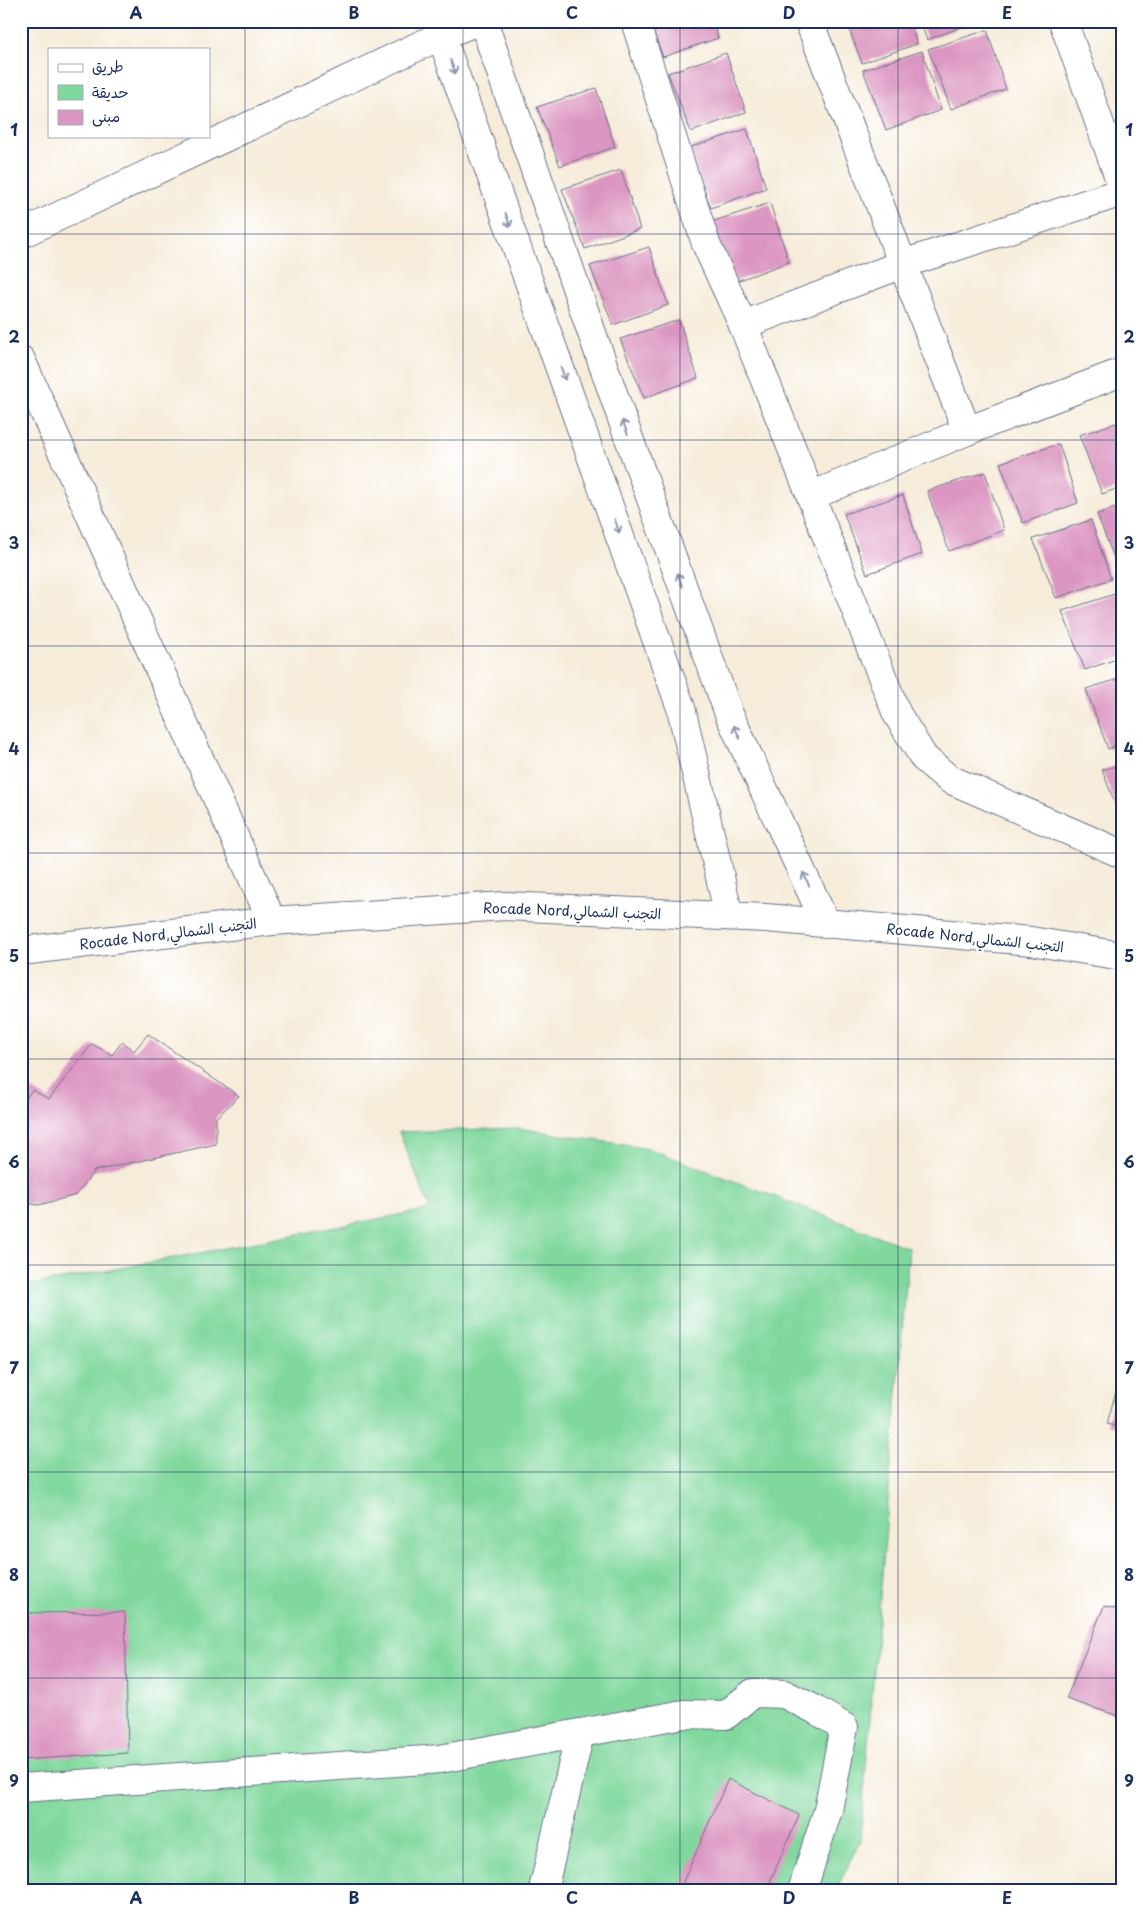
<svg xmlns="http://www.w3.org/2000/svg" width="1143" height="1912" viewBox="0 0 1143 1912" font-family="'Playpen Sans','Playpen Sans Arabic',sans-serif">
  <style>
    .green { fill: #80d89d; stroke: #4e847e }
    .building { fill: #db96c1 }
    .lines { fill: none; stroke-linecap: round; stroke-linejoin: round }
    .street-casing { stroke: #687189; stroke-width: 30 }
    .secondary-casing { stroke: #687189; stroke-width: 30 }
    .street { stroke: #fff; stroke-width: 28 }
    .secondary { stroke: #fff; stroke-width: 28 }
    .oneway { stroke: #8d97ae }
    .grid { fill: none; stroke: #1b2f5e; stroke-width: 1; stroke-opacity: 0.55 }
    .labels { text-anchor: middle; stroke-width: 4.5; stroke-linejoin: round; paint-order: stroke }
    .street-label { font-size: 14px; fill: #1b2f5e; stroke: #fff }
    .neatline { fill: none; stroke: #1b2f5e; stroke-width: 2 }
    .grid-label { font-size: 16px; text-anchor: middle; font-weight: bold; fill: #1b2f5e }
  </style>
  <rect width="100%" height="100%" fill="#fff"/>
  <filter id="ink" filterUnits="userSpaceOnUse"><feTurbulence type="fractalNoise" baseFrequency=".02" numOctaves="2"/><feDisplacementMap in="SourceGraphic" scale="10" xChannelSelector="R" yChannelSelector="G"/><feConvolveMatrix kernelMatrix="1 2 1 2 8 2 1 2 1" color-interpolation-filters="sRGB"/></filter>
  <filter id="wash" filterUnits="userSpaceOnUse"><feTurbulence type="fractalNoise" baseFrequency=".0096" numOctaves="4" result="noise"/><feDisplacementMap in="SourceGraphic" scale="20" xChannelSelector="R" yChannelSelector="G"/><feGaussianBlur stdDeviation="1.12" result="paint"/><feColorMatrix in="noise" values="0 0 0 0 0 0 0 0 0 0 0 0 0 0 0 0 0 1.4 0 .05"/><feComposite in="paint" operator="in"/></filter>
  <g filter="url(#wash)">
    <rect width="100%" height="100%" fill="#f6ecd9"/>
    <path class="green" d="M518 1128 650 1149 909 1248 860 1840 836 1891H21V1287L430 1209 399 1132Z"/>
    <g id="blocks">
      <g class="building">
        <path d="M649 21H713L718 38 663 57Z"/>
        <path d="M846 21H909L917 44 862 63Z"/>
        <path d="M920 21H977L927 40Z"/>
        <path d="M987 30 1006 89 951 109 928 49Z"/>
        <path d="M922 51 941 110 886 130 863 70Z"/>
        <path d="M726 53 746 112 691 132 668 73Z"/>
        <path d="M596 88 615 147 560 166 537 107Z"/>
        <path d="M747 129 766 188 711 208 688 148Z"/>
        <path d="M621 170 640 229 585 249 562 189Z"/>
        <path d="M770 203 789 262 734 282 711 222Z"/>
        <path d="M649 247 668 305 613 325 590 266Z"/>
        <path d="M679 320 698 378 644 398 620 339Z"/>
        <path d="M1122 421V487L1102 494 1079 435Z"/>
        <path d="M1059 444 1078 503 1023 523 1000 463Z"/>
        <path d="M985 472 1004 530 949 551 927 491Z"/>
        <path d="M903 495 922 554 867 574 844 514Z"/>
        <path d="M1122 506V573L1120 574 1097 514Z"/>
        <path d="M1091 520 1111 579 1056 598 1033 539Z"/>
        <path d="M1121 592 1122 657 1085 670 1062 611Z"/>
        <path d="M1122 678V744L1108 749 1086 689Z"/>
        <path d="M1122 764V821L1102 770Z"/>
        <path d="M148 1034 239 1096 216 1118V1144L94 1171 76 1195 39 1205 25 1203 21 1205V1105L32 1090 49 1099 92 1044 112 1055 122 1042 134 1051Z"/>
        <path d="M1121 1373H1122V1428L1107 1424Z"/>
        <path d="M1104 1606 1122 1610V1717L1066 1699Z"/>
        <path d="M125 1612 128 1753 21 1760V1613Z"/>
        <path d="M728 1779 799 1815 766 1891H679Z"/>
      </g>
    </g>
  </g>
  <g filter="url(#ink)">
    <use href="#blocks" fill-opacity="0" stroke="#687189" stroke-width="1"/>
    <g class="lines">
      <defs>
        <g id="street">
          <path d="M635 21 706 244 743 325 897 714 924 758 949 779 1122 854"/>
          <path d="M809 21 967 431 1122 372"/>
          <path d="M1063 21 1122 186"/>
          <path d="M21 234 442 35 478 21"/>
          <path d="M743 325 903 264 1122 192"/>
          <path d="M21 360 272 921"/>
          <path d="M811 496 967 431"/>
          <path d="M21 1788 440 1759 684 1714 726 1715 753 1693 784 1694 814 1709 844 1727 828 1810 802 1891"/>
          <path d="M544 1891V1886L580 1733"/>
        </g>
        <g id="secondary">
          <path d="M436 21 681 708 729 916"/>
          <path d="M483 21 622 419 729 714 826 924"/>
          <path d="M21 951 272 921 505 906 766 918 1031 941 1122 956"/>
        </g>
      </defs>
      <use href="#street" class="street-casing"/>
      <use href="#secondary" class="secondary-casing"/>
      <use href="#street" class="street"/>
      <use href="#secondary" class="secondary"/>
    </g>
    <defs><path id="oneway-shaft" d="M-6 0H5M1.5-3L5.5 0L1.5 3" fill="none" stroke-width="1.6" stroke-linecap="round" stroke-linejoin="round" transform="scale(1.25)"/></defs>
    <g class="oneway">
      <use href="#oneway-shaft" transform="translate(453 67) rotate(70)"/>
      <use href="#oneway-shaft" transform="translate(508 220) rotate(70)"/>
      <use href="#oneway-shaft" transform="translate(563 373) rotate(70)"/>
      <use href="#oneway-shaft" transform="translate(625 427) rotate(-110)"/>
      <use href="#oneway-shaft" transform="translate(617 526) rotate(71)"/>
      <use href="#oneway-shaft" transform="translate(680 580) rotate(-110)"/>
      <use href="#oneway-shaft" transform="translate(737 732) rotate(-115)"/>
      <use href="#oneway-shaft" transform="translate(806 879) rotate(-115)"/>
    </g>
  </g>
  <path class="grid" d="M245 21V1891M463 21V1891M680 21V1891M898 21V1891M21 234H1122M21 440H1122M21 646H1122M21 853H1122M21 1059H1122M21 1265H1122M21 1472H1122M21 1678H1122"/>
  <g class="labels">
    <g class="street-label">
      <text transform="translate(572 911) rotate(2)" y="5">Rocade Nord,التجنب الشمالي</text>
      <text transform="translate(168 934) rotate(-7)" y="5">Rocade Nord,التجنب الشمالي</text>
      <text transform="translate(975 938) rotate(6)" y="5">Rocade Nord,التجنب الشمالي</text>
    </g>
  </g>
  <rect width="1143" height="1912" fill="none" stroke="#fff" stroke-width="55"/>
  <rect x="48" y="48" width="162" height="90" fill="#ffffff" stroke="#a4acbf"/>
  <rect x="58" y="64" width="25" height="8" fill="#ffffff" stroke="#a4acbf"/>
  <text x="92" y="72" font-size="15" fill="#1b2f5e">طريق</text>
  <rect x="58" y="85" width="25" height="15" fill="#80d89d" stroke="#a4acbf"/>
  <text x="92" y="98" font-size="15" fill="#1b2f5e">حديقة</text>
  <rect x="58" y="110" width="25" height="15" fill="#db96c1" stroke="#a4acbf"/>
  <text x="92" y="122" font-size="15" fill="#1b2f5e">مبنى</text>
  <rect x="28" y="28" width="1088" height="1856" class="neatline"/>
  <g class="grid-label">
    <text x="136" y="19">A</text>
    <text x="354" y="19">B</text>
    <text x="572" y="19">C</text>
    <text x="789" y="19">D</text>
    <text x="1007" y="19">E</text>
    <text x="14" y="136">1</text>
    <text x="1129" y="136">1</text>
    <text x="14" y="343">2</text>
    <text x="1129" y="343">2</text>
    <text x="14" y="549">3</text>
    <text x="1129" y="549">3</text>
    <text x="14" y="755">4</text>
    <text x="1129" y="755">4</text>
    <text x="14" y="962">5</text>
    <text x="1129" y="962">5</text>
    <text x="14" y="1168">6</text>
    <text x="1129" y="1168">6</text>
    <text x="14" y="1374">7</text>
    <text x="1129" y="1374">7</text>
    <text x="14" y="1581">8</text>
    <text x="1129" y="1581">8</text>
    <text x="14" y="1787">9</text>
    <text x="1129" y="1787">9</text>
    <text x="136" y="1904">A</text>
    <text x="354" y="1904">B</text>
    <text x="572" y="1904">C</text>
    <text x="789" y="1904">D</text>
    <text x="1007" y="1904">E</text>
  </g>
</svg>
